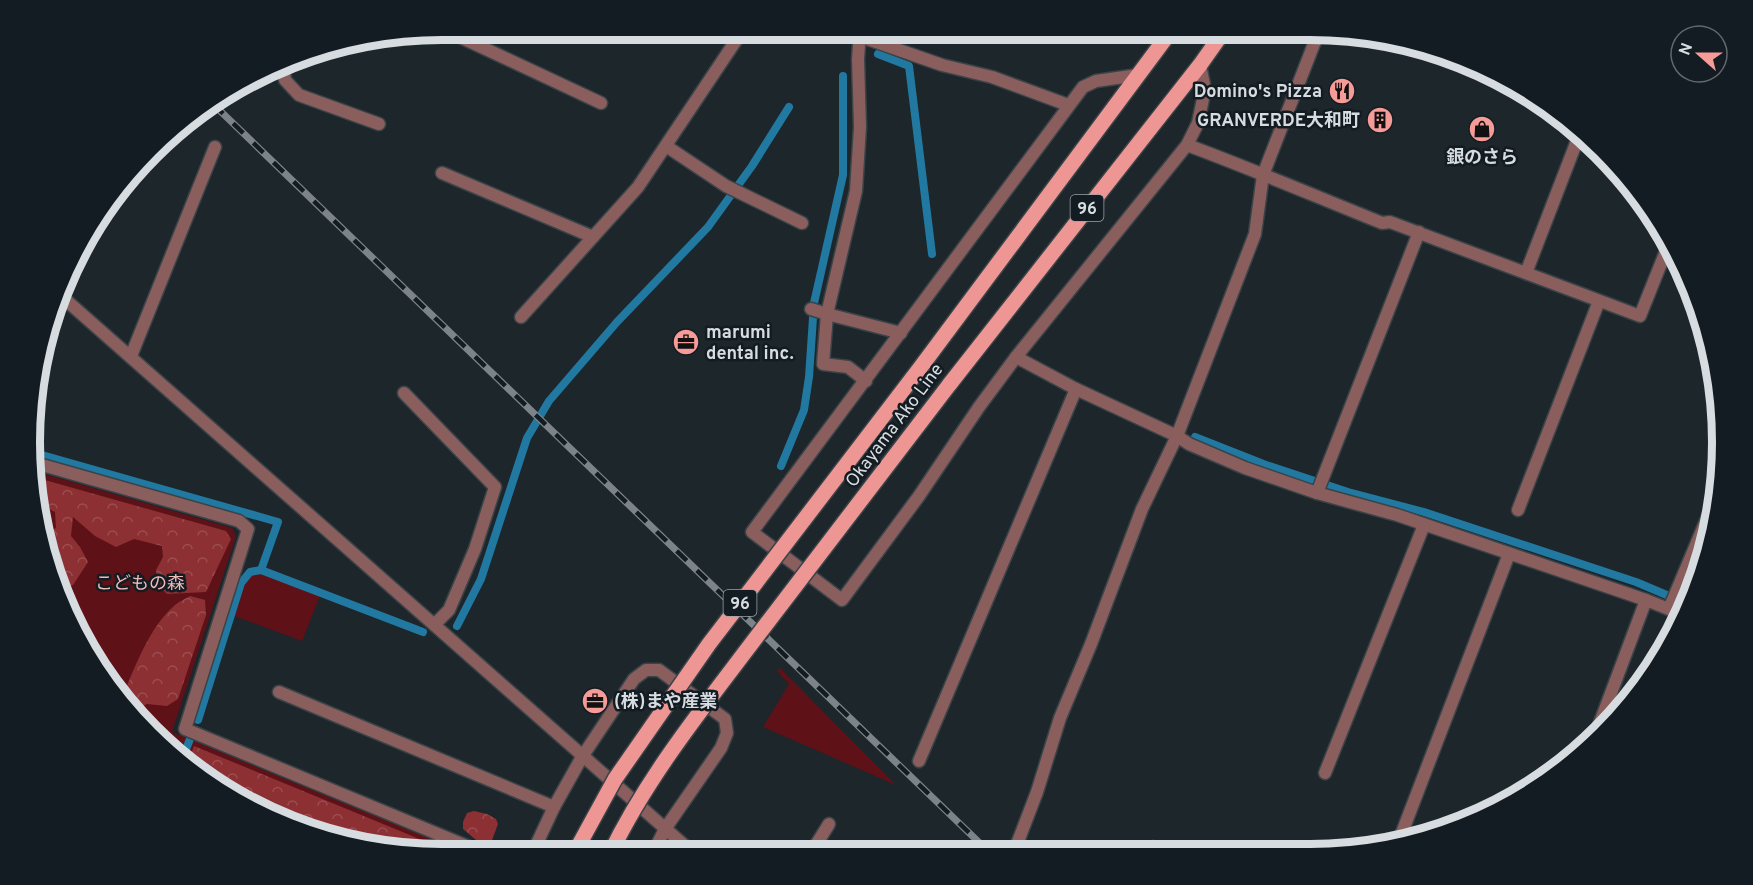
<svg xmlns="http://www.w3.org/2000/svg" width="1753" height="885" viewBox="0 0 1753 885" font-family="Overpass,'Noto Sans JP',sans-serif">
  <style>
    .green { fill: #5f1118 }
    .forest { fill: url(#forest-crowns) }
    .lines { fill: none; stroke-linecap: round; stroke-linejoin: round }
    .stream { stroke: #2178a0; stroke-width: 8 }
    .street-casing { stroke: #3a4348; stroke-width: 15 }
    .primary-casing { stroke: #3a4348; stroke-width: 18 }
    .street { stroke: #895e5c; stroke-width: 12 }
    .primary { stroke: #ee9694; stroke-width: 15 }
    .rail-casing { stroke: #7c8489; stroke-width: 7 }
    .rail { stroke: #131c22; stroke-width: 4.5; stroke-dasharray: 14; stroke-linecap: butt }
    .primary-bridge-casing { stroke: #3a4348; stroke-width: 18; stroke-linecap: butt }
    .primary-bridge { stroke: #ee9694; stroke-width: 15 }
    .labels { text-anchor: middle; stroke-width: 5; stroke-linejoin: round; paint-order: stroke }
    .shield { fill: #131c22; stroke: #9ca2a7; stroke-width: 1.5 }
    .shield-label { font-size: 16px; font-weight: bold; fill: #d6dce0 }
    .poi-label { font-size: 18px; font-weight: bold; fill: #d6dce0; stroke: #131c22; text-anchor: end }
    .street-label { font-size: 18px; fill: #d6dce0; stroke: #131c22 }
    .park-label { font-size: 18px; fill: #efb9b7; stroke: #131c22 }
    .rim { fill: none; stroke: #d6dce0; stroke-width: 8 }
  </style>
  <defs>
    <pattern id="forest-crowns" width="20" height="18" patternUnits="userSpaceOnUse" patternTransform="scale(1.5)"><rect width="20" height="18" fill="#8c3033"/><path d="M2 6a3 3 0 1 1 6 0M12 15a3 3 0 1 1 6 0" fill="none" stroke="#9b4d50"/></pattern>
  </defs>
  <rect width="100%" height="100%" fill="#1c262b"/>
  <g class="green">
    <path d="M34 471 232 528 236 536 172 732 467 854H416L336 841 260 813 151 734 72 625 33 496Z"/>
    <path d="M258 573 320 596 302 641 234 616 243 584 252 574Z"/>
    <path d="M780 668 896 785 763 727 789 684 777 671Z"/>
  </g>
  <g class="forest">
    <path d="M34 477 226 531 231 539 206 592 167 594 158 585 156 570 163 557 162 546 134 539 116 547 95 536 73 517 71 536 80 547 88 562 73 585 62 589 45 533 56 528 55 512 35 502 33 496Z"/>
    <path d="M190 596 205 600 206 615 178 699 167 706 147 704 134 710 123 695C136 665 149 628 174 606 178 602 185 599 190 596Z"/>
    <path d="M194 746 451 852 454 854H416L336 841 260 813 188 761Z"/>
    <path d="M474 811 487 814 496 819 498 824 491 843 482 845 463 829V822L467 813Z"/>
  </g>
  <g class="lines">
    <g class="stream">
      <path d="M878 54 909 66 932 254"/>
      <path d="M1195 437 1266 465 1348 492 1424 512 1636 582 1688 604"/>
      <path d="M35 453 278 522 261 570 423 632"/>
      <path d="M781 466 804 410 809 377 814 303 843 175V76"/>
      <path d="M457 626 481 579 527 438 549 401 617 322 708 227 752 166 789 107"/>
      <path d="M198 720 241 583 250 572 261 570"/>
      <path d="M183 757 190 739"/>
    </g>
    <defs>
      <g id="street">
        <path d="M851 30 859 36 942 65 992 77 1068 105"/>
        <path d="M860 30 858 59 860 127 856 191 827 314 901 333"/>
        <path d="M439 31 460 37 601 103"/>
        <path d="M283 66 285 80 299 95 379 124"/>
        <path d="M1138 75 1096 81 1083 87 752 532 842 600 919 496 979 407 1016 357 1187 145 1198 123 1205 89 1200 65"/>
        <path d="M1579 136 1625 186 1640 197"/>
        <path d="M1187 145C1252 169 1317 197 1382 223L1390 222 1640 316 1670 241"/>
        <path d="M666 146 726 186 802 223"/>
        <path d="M442 173 593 237 638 187 743 30"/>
        <path d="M1526 273 1580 133"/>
        <path d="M59 294 693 853"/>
        <path d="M811 309 827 314 823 364 848 367 866 381"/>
        <path d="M521 317 593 237"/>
        <path d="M131 356 215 147"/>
        <path d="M1016 357 1076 389 1177 436 1189 444 1245 468 1317 493 1397 515 1646 600 1684 615"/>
        <path d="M404 393 495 487 475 549 449 610 435 624"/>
        <path d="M35 463 239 521 248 529 185 729 486 854"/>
        <path d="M1317 493 1419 232"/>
        <path d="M1518 510 1599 301"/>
        <path d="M1669 609 1719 490"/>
        <path d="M279 692 554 807"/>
        <path d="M1593 741 1646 600"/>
        <path d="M919 761 1076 389"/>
        <path d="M1325 773 1424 525"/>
        <path d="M1398 843 1509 554"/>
        <path d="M1014 852 1037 792 1060 718 1091 644 1142 509 1177 436 1255 234 1263 175 1319 31"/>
        <path d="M1151 852 1153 847C1165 851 1171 847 1184 852"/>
        <path d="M811 853 829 824"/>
        <path d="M532 854 554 807 582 757 634 679 646 670H659L725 719 727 733 721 748 665 829 653 853"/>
      </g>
      <g id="primary">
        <path d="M923 364 1171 31"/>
        <path d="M949 385 1200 65 1224 31"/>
      </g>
    </defs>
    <use href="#street" class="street-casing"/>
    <use href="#primary" class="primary-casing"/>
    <use href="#street" class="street"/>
    <use href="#primary" class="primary"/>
    <defs>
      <path id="rail" d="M213 104 989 852"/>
    </defs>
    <use href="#rail" class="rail-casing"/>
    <use href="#rail" class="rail"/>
    <defs>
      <g id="primary-bridge">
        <path d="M574 854 615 779 709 644 923 364"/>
        <path d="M610 854C648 775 706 704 758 635 822 551 886 468 949 385"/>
      </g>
    </defs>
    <use href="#primary-bridge" class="primary-bridge-casing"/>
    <use href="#primary-bridge" class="primary-bridge"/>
  </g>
  <defs>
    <symbol id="restaurant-disc" viewBox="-11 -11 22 22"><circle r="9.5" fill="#f59b98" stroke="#131c22"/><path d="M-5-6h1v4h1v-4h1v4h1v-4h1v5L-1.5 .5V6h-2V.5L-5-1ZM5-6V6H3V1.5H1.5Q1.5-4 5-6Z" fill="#111"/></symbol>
    <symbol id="building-disc" viewBox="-11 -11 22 22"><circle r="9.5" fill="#f59b98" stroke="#131c22"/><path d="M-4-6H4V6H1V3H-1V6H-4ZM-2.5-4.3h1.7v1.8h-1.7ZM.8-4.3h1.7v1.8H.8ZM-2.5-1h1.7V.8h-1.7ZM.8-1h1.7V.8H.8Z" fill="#111"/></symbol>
    <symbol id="shop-disc" viewBox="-11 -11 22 22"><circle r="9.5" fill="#f59b98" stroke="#131c22"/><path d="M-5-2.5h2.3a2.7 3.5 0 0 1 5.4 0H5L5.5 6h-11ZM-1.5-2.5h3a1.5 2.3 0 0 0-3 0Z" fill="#111"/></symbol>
    <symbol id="office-disc" viewBox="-11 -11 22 22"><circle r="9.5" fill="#f59b98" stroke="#131c22"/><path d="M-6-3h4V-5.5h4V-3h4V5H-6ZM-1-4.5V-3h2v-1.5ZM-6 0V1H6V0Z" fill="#111"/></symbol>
  </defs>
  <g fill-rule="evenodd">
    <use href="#restaurant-disc" x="1327" y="76" width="30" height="30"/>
    <use href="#building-disc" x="1365" y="105" width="30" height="30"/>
    <use href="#shop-disc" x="1467" y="114" width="30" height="30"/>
    <use href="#office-disc" x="671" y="327" width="30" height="30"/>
    <use href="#office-disc" x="580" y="686" width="30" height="30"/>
  </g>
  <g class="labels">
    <g class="shield">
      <rect x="1070.5" y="195" width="33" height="26" rx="4.5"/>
      <rect x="723.5" y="590" width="33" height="26" rx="4.5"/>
    </g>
    <g class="shield-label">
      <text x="1087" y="214">96</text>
      <text x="740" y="609">96</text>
    </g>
    <g class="poi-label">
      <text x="1322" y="97">Domino's Pizza</text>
      <text x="1360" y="126">GRANVERDE大和町</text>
      <text x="1482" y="163" text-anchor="middle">銀のさら</text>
      <text x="706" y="338" text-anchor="start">marumi<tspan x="706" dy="21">dental inc.</tspan></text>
      <text x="614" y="707" text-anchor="start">(株)まや産業</text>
    </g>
    <g class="street-label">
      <text transform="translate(894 425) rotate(-53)" y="6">Okayama Ako Line</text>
    </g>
    <g class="park-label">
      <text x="140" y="589">こどもの森</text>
    </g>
  </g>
  <path d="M0 0H1753V885H0ZM442 40H1310A402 402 0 0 1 1712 442V442A402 402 0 0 1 1310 844H442A402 402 0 0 1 40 442V442A402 402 0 0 1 442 40Z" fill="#131c22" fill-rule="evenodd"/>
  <path class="rim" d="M442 40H1310A402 402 0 0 1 1712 442V442A402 402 0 0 1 1310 844H442A402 402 0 0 1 40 442V442A402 402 0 0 1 442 40Z"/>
  <g transform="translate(1699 54) rotate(291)"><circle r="28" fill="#131c22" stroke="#61696e" stroke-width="1.5"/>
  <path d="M0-4.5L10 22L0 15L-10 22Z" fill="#f59b98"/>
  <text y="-9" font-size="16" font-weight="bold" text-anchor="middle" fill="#d6dce0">N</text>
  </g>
</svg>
